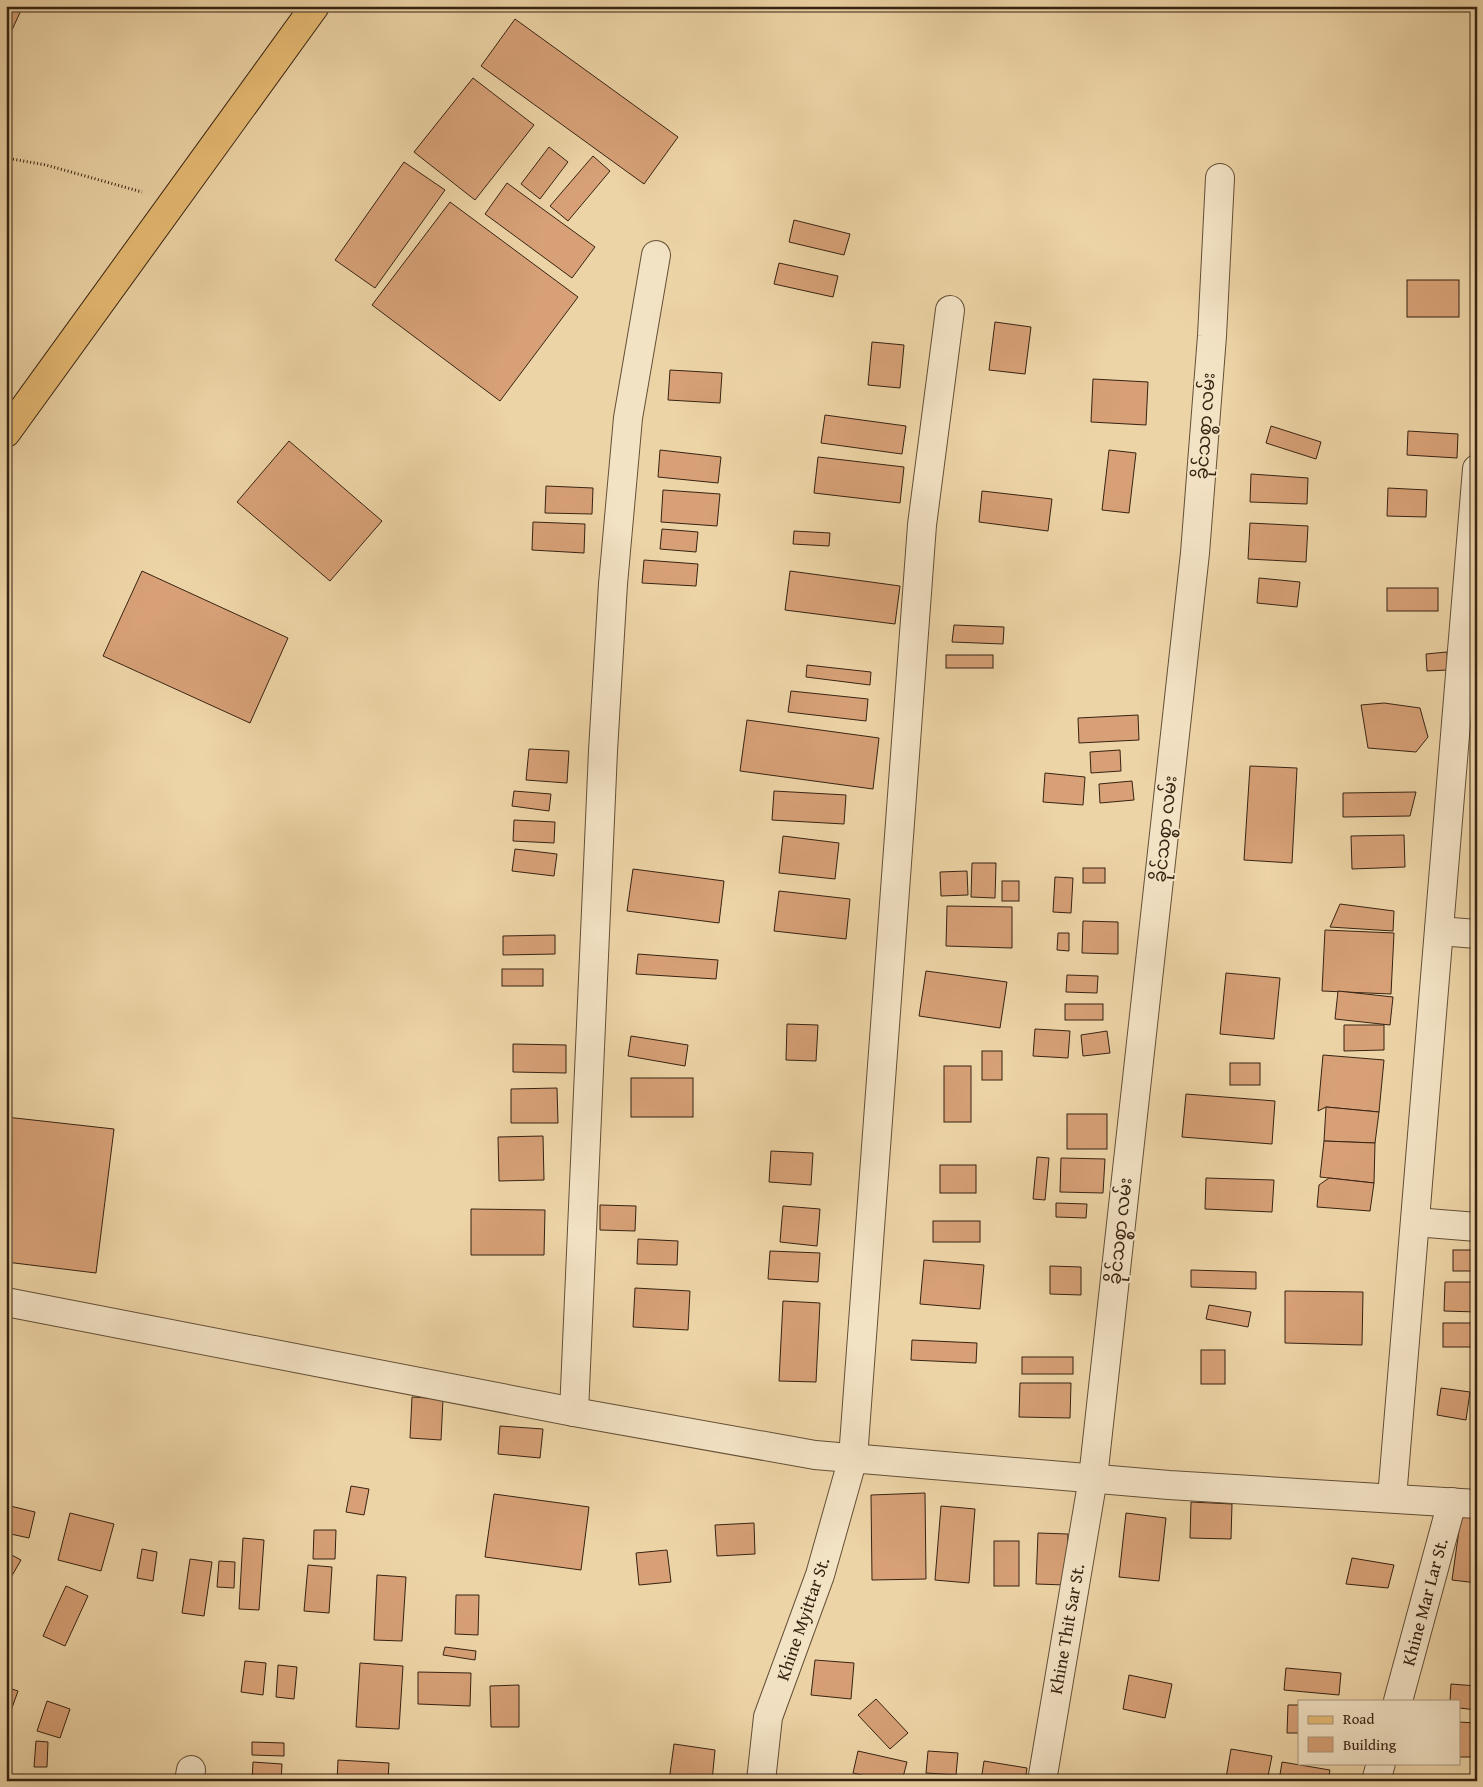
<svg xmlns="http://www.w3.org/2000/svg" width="1483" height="1787" viewBox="0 0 1483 1787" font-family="'Gentium Book Plus','Noto Sans Myanmar',serif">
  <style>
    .building { fill: #d7a076; stroke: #372312 }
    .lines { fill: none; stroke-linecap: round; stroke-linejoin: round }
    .street-casing { stroke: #644f37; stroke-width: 30 }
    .primary-casing { stroke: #372312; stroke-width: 30 }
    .path { stroke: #372312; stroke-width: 3; stroke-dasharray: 1 2.5; stroke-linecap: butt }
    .street { stroke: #f3e3c5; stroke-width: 28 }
    .primary { stroke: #e6ba73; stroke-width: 28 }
    .labels { text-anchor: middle; stroke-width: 4; stroke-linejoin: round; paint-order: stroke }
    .street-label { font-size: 18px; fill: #372312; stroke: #f3e3c5 }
  </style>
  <rect width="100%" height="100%" fill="#edd4a6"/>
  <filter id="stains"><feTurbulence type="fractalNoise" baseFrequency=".004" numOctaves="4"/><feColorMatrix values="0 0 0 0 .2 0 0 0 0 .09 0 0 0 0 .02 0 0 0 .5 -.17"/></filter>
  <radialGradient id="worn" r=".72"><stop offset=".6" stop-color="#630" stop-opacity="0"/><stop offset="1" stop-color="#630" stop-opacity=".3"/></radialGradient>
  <g class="building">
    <path d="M6 6H23L6 43Z"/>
    <path d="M515 19 678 137 644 184 481 66Z"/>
    <path d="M473 78 534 125 475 200 414 152Z"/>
    <path d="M549 147 568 162 540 199 521 184Z"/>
    <path d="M593 156 610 171 568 221 550 206Z"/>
    <path d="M404 162 445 190 375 288 335 260Z"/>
    <path d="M507 183 595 247 572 278 485 214Z"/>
    <path d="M450 202 578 297 500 401 372 305Z"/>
    <path d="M794 220 850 234 844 255 789 242Z"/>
    <path d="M779 263 838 276 833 297 774 284Z"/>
    <rect x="1407" y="280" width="52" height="37"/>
    <path d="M995 322 1031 327 1025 374 989 370Z"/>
    <path d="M872 342 904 345 900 388 868 385Z"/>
    <path d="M670 370 722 373 720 403 668 400Z"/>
    <path d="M1093 379 1148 382 1146 425 1091 422Z"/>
    <path d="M825 415 906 426 902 454 821 443Z"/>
    <path d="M1271 426 1321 442 1316 459 1266 443Z"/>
    <path d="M1408 431 1458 434 1457 458 1407 455Z"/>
    <path d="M289 441 382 521 330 581 237 502Z"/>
    <path d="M660 450 721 457 718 483 658 477Z"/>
    <path d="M1109 450 1136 453 1129 513 1102 510Z"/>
    <path d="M818 457 904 467 900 503 814 493Z"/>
    <path d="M1251 474 1308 478 1307 504 1250 502Z"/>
    <path d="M546 486 593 488 592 514 545 513Z"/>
    <path d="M1388 488 1427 490 1426 517 1387 516Z"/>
    <path d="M663 490 720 494 717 526 661 522Z"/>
    <path d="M982 491 1052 499 1048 531 979 522Z"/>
    <path d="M533 522 585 524 584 553 532 550Z"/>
    <path d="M1250 523 1308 526 1306 562 1248 559Z"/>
    <path d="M662 529 698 532 696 552 660 549Z"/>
    <path d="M794 531 830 533 829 546 793 544Z"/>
    <path d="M644 560 698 564 696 586 642 583Z"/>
    <path d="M142 571 288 638 250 723 103 656Z"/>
    <path d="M790 571 900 586 895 624 785 610Z"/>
    <path d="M1259 578 1300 582 1297 607 1257 603Z"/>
    <rect x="1387" y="588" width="51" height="23"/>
    <path d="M954 625 1004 627 1003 644 952 642Z"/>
    <path d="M1447 652 1448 670 1427 671 1426 654Z"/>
    <rect x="946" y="655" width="47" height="13"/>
    <path d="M807 665 871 672 870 685 806 677Z"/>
    <path d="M791 691 868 699 866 721 788 712Z"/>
    <path d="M1384 703 1420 708 1428 737 1416 752 1368 748 1361 705Z"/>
    <path d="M1138 715 1139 740 1079 743 1078 718Z"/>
    <path d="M747 720 879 738 873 789 740 771Z"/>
    <path d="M529 749 569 751 567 783 526 780Z"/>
    <path d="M1120 750 1121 771 1091 773 1090 752Z"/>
    <path d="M1250 766 1297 768 1292 863 1244 860Z"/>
    <path d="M1045 773 1085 777 1083 805 1043 802Z"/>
    <path d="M1132 781 1134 800 1100 803 1099 784Z"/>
    <path d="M514 791 551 794 549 811 512 806Z"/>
    <path d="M774 791 846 795 844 824 772 820Z"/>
    <path d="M1416 792 1410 816 1343 817V793Z"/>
    <path d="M514 820 555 822 554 843 513 841Z"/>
    <path d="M1404 835 1405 867 1352 869 1351 836Z"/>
    <path d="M783 836 839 843 835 879 779 873Z"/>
    <path d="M515 849 557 854 554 876 512 871Z"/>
    <path d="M972 863H996L995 898 971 897Z"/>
    <rect x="1083" y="868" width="22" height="15"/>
    <path d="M633 869 724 881 719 923 627 911Z"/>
    <path d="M967 871 968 895 941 896 940 872Z"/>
    <path d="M1055 877 1073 878 1071 913 1053 912Z"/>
    <rect x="1002" y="881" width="17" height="20"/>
    <path d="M779 891 850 899 846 939 774 931Z"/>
    <path d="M1340 904 1394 911 1393 931 1330 927Z"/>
    <path d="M947 906 1012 907V948L946 946Z"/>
    <path d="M1083 921 1118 922V954L1082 953Z"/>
    <path d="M1325 930 1394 933 1391 994 1322 991Z"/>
    <path d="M1058 933H1069V951L1057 950Z"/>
    <path d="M555 935V954L503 955V936Z"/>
    <path d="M638 954 718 960 716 979 636 974Z"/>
    <rect x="502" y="969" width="41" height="17"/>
    <path d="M926 971 1007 982 1000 1028 919 1016Z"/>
    <path d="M1226 973 1280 978 1274 1039 1220 1034Z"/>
    <path d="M1067 975 1098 976 1097 993 1066 992Z"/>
    <path d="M1338 991 1393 997 1390 1025 1335 1019Z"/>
    <rect x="1065" y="1004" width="38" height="16"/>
    <path d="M787 1024 818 1025 816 1061 786 1060Z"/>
    <path d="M1344 1025H1384V1050L1344 1051Z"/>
    <path d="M1035 1029 1070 1031 1068 1058 1033 1056Z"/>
    <path d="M1107 1031 1110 1053 1083 1056 1081 1035Z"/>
    <path d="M631 1036 688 1045 685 1066 628 1056Z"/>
    <path d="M513 1044 566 1045V1073L513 1072Z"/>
    <rect x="982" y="1051" width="20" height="29"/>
    <path d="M1323 1055 1384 1060 1379 1112 1326 1107 1318 1111Z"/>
    <rect x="1230" y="1063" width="30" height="22"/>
    <rect x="944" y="1066" width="27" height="56"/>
    <rect x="631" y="1078" width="62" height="39"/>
    <path d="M557 1088 558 1123H511V1089Z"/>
    <path d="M1186 1094 1275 1101 1272 1144 1182 1137Z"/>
    <path d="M1326 1107 1379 1112 1375 1143 1324 1141Z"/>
    <rect x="1067" y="1114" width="40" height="35"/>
    <path d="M6 1117 114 1129 96 1273 6 1262Z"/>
    <path d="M543 1136 544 1180 499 1181 498 1137Z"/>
    <path d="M1324 1141 1375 1143 1374 1183 1320 1177Z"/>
    <path d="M771 1151 813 1153 811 1185 769 1182Z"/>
    <path d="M1037 1157 1049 1158 1045 1200 1033 1199Z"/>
    <path d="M1061 1158 1105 1159 1103 1193 1060 1192Z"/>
    <rect x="940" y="1165" width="36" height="28"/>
    <path d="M1206 1178 1274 1180 1272 1212 1205 1209Z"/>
    <path d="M1329 1178 1374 1183 1370 1211 1317 1207 1319 1185Z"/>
    <path d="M1056 1203 1087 1204 1086 1218 1056 1217Z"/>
    <path d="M600 1205 636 1206 635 1231 600 1230Z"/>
    <path d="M783 1206 820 1209 817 1246 780 1242Z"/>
    <path d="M471 1209 545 1210 544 1255H471Z"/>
    <rect x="933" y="1221" width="47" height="21"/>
    <path d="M638 1239 678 1241 677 1265 637 1264Z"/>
    <rect x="1453" y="1250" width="24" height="21"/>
    <path d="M770 1251 820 1253 818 1282 768 1279Z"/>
    <path d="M924 1260 984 1265 980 1309 920 1304Z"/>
    <path d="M1050 1266 1081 1267V1295L1050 1294Z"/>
    <path d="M1191 1270 1256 1272V1289L1191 1287Z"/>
    <path d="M1445 1282H1477V1312L1444 1311Z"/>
    <path d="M635 1288 690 1291 688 1330 633 1327Z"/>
    <path d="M1285 1291 1363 1292 1362 1345 1285 1343Z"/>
    <path d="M783 1301 820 1303 816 1382 779 1381Z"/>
    <path d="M1209 1305 1251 1312 1248 1327 1206 1319Z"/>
    <rect x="1443" y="1323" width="34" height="24"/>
    <path d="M912 1340 977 1343 976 1363 911 1360Z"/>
    <rect x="1201" y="1350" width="24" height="34"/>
    <rect x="1022" y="1357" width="51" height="17"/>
    <path d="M1020 1383H1071L1070 1418 1019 1417Z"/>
    <path d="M1441 1388 1470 1392 1466 1420 1437 1415Z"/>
    <path d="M412 1397 443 1399 441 1440 410 1438Z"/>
    <path d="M500 1426 543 1429 540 1458 498 1454Z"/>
    <path d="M351 1486 369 1489 364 1515 346 1512Z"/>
    <path d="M925 1493 926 1579 872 1580 871 1495Z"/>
    <path d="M494 1494 589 1507 581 1570 485 1557Z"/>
    <path d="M1191 1502 1232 1504 1231 1539 1190 1538Z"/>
    <path d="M6 1505 35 1512 29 1538 6 1533Z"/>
    <path d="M941 1506 975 1509 969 1583 935 1580Z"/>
    <path d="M70 1513 114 1524 101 1571 58 1560Z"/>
    <path d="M1126 1513 1166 1518 1159 1581 1119 1577Z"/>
    <path d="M1461 1516 1477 1518V1583L1452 1580Z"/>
    <path d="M754 1523 755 1554 717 1556 715 1525Z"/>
    <path d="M314 1530H336L335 1559H313Z"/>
    <path d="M1038 1533 1068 1534 1066 1585 1036 1584Z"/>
    <path d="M243 1538 264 1540 259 1610 239 1609Z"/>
    <rect x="994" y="1541" width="25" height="45"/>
    <path d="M142 1549 157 1552 153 1581 137 1578Z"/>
    <path d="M667 1550 671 1582 639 1585 636 1553Z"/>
    <path d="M6 1552 21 1560 6 1586Z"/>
    <path d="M1352 1558 1394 1565 1388 1588 1346 1584Z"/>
    <path d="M190 1559 212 1562 204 1616 182 1613Z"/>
    <path d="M219 1561 235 1562 234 1588 217 1587Z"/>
    <path d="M308 1565 332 1567 329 1613 304 1611Z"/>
    <path d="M377 1575 406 1577 402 1641 374 1640Z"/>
    <path d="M66 1586 88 1596 65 1646 43 1636Z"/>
    <path d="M456 1595H479L478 1635 455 1634Z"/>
    <path d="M445 1647 476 1651 475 1660 443 1655Z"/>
    <path d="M815 1660 854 1663 851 1699 811 1695Z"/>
    <path d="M245 1661 266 1663 263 1695 241 1692Z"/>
    <path d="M360 1663 403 1666 399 1729 356 1727Z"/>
    <path d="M278 1665 297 1667 294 1699 276 1697Z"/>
    <path d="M1286 1668 1341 1673 1339 1695 1284 1690Z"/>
    <path d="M418 1672 471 1673 470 1706 418 1704Z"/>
    <path d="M1129 1675 1172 1684 1165 1718 1123 1709Z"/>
    <path d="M1451 1684 1477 1686V1710L1459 1708V1701H1450Z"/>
    <path d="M519 1685V1727H491L490 1686Z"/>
    <path d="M6 1687 18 1691 8 1719 6 1718Z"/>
    <path d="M876 1699 908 1733 890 1749 858 1715Z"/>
    <path d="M47 1701 70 1709 60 1738 37 1731Z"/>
    <path d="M1288 1705H1299V1733H1287Z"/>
    <path d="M1459 1722 1477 1723V1757H1459Z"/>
    <path d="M36 1741 48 1742 47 1767H34Z"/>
    <path d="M252 1742 284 1743V1756L252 1755Z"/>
    <path d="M674 1744 715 1750 712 1781H669Z"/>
    <path d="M1231 1749 1272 1756 1267 1781H1244L1226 1778Z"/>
    <path d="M6 1751 11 1752 9 1778H6Z"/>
    <path d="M858 1751 907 1762 902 1781H887L853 1773Z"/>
    <path d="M928 1751 958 1753 956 1775 926 1773Z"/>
    <path d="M338 1760 389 1763 388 1781H337Z"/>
    <path d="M984 1761 1027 1768 1025 1781H981Z"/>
    <path d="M253 1762 282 1764 281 1781H252Z"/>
    <path d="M1282 1762 1330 1770 1328 1781H1279Z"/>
    <path d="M20 1775 37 1779 36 1781H18Z"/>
  </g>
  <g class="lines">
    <defs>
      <g id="street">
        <path d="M1439 931 1477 934"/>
        <path d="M1415 1222 1477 1227"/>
        <path d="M6 1302 574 1412 815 1455 1169 1485 1477 1504"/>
        <path d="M574 1412 603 751 613 584 628 418 656 255"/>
        <path d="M1392 1498 1477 469"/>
        <path d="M1398 1701 1452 1502"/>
        <path d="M189 1781 191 1770"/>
        <path d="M761 1781 768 1717 820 1575 853 1458 922 525 950 310"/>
        <path d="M1042 1781 1093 1478 1195 553 1212 336 1220 178"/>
        <path d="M1376 1781 1381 1763"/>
      </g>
      <path id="primary" d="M6 433 315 6"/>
    </defs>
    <use href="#street" class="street-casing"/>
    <use href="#primary" class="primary-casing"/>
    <path class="path" d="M6 158 46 165 142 192"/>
    <use href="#street" class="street"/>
    <use href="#primary" class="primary"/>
  </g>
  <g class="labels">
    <g class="street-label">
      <text transform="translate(1205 426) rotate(-86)" y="6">ခိုင်သစ္စာ လမ်း</text>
      <text transform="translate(1165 829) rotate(-84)" y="6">ခိုင်သစ္စာ လမ်း</text>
      <text transform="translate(1120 1231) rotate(-84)" y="6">ခိုင်သစ္စာ လမ်း</text>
      <text transform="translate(1425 1602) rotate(-75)" y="6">Khine Mar Lar St.</text>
      <text transform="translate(803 1619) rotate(-71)" y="6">Khine Myittar St.</text>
      <text transform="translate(1067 1629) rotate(-80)" y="6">Khine Thit Sar St.</text>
    </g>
  </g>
  <rect width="1483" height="1787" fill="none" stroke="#edd4a6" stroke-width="25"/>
  <rect x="8" y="8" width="1468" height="1772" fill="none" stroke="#372312" stroke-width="2.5"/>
  <rect x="12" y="12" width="1458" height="1762" fill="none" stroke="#372312"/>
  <rect x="1298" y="1700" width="162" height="65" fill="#f3e3c5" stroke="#a8967d"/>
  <rect x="1308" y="1716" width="25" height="8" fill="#e6ba73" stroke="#a8967d"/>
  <text x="1343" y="1724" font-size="15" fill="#372312">Road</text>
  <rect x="1308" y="1737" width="25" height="15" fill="#d7a076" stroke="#a8967d"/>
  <text x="1343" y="1750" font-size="15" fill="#372312">Building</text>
  <rect width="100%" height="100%" filter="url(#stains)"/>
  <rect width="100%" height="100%" fill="url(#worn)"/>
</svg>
